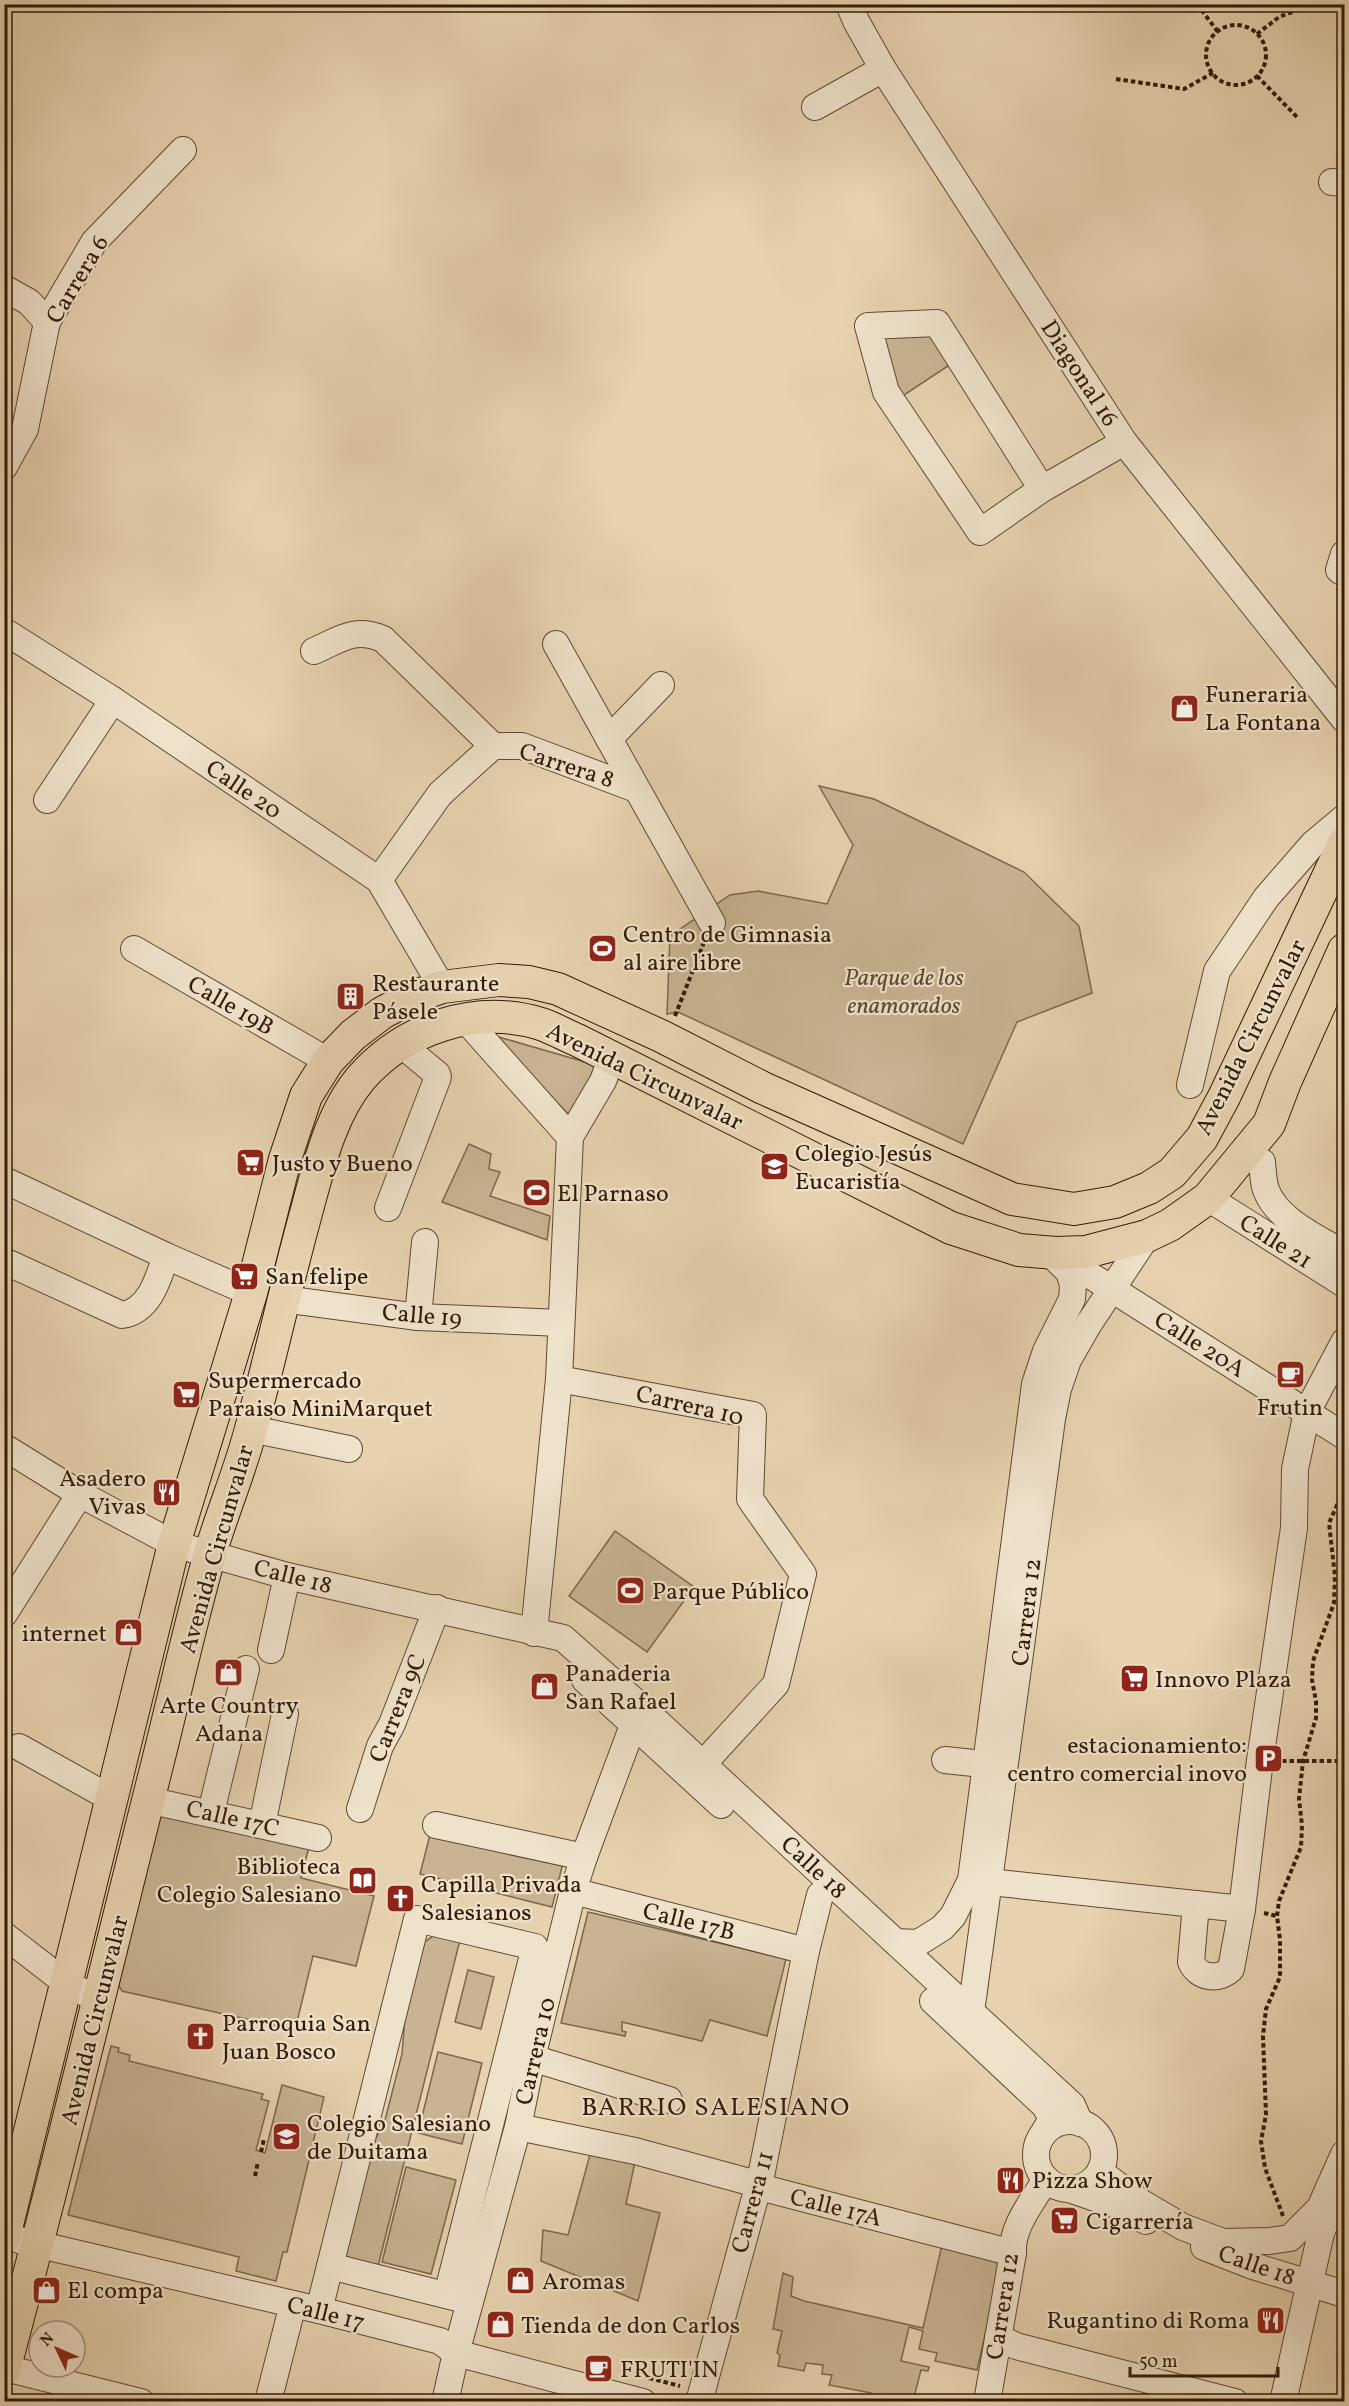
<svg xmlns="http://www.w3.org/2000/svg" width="1349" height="2406" viewBox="0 0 1349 2406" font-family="Vollkorn,serif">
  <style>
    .green { fill: #c8b392; stroke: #7c674c; stroke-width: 1.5 }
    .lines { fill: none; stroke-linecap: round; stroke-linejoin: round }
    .minor-casing { stroke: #5e4931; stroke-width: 28 }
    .major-casing { stroke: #311b07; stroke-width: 34 }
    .path { stroke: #311b07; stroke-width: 4; stroke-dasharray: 4.5 3; stroke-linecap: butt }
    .minor { stroke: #efe2cb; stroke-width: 26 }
    .major { stroke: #e7d2af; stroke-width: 32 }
    .labels { text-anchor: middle; stroke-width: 4.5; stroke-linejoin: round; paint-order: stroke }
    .street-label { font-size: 24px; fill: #311b07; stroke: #efe2cb }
    .poi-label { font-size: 24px; fill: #311b07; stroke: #efe2cb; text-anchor: start }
    .park-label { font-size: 24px; font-style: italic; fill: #5e4931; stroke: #efe2cb }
    .neighbourhood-label { font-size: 26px; letter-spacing: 1.5px; fill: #311b07; stroke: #efe2cb }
  </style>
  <rect width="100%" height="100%" fill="#e7d2af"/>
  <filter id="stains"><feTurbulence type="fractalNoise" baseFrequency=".00333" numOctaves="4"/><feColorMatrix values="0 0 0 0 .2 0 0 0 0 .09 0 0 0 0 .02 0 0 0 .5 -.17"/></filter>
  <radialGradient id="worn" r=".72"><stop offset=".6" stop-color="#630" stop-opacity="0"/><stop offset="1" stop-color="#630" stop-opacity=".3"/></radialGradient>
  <g class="green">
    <path d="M933 329 954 362 898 399 876 332Z"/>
    <path d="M819 786 874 799 1024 872 1079 926 1092 993 1017 1022 963 1144 678 1012 667 1014 670 936 730 895 758 891 827 904 853 845Z"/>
    <path d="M492 1035 599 1066 572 1118Z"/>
    <path d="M469 1144 491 1154 489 1169 500 1172 490 1196 550 1216 547 1240 442 1202Z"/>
    <path d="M615 1531 694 1587 647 1652 569 1596Z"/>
    <path d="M157 1813 309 1847 301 1878 374 1896 356 1966 313 1956 295 2030 122 1991 116 1981Z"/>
    <path d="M431 1831 564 1859 552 1907 420 1874Z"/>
    <path d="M588 1912 786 1959 767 2036 710 2020 702 2041 622 2022V2031L626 2032 625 2036 561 2023Z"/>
    <path d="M436 1930 461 1936 377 2270 339 2261 366 2158 385 2120 402 2054 405 2017 424 1942 432 1937Z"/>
    <path d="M468 1970 494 1977 481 2029 455 2022Z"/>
    <path d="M111 2046 119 2048 118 2052 130 2055 129 2061 263 2094 261 2099 269 2101 256 2150 265 2153 282 2085 324 2097 287 2252H283L276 2281 236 2271 239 2257 68 2215Z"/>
    <path d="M438 2052 482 2063 462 2144 418 2133Z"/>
    <path d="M591 2151 635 2162 626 2204 660 2213 638 2301 541 2261 543 2230 568 2235Z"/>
    <path d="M406 2167 456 2180 431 2274 382 2262Z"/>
    <path d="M942 2245 1003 2257 977 2370 935 2361 937 2353 919 2349 923 2331 909 2327 901 2361 929 2367 928 2371 921 2370 913 2401H876L871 2393 829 2385 832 2375 822 2374 823 2365 806 2363 804 2371 778 2366 780 2355 777 2353 782 2331 773 2329 783 2273 793 2277 791 2296 804 2301 923 2328Z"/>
  </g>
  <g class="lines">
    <defs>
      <g id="minor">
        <path d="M849 4 856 21 883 69 1124 442 1344 719"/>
        <path d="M815 107 883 69"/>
        <path d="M1332 182 1344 183"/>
        <path d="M4 288 29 302 47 322"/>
        <path d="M4 467 25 429 47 322 94 242 183 150"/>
        <path d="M1042 489 937 323 868 326 886 392 980 532 1042 489 1124 442"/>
        <path d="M1344 554 1339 570 1344 573"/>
        <path d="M4 631 113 700 379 880 442 987"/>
        <path d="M556 644 712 923"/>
        <path d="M314 651C341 639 354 627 383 639L493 746"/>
        <path d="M609 739 661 685"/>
        <path d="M47 800 113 700"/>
        <path d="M379 880 440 794 493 746H522L636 789"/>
        <path d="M134 949 328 1061"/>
        <path d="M464 1018 570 1137"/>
        <path d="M1190 1085 1217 971 1266 898 1313 844 1344 818"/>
        <path d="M1262 1162C1263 1171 1263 1181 1266 1190 1278 1221 1317 1237 1344 1254"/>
        <path d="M4 1180 166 1256 251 1293"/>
        <path d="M1208 1198 1344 1284"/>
        <path d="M388 1208 438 1077 437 1074 408 1050 403 1042"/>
        <path d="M1058 1255 1344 1436"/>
        <path d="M4 1261 122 1315C149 1311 158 1280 166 1256"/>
        <path d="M283 1299 418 1317 561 1323"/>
        <path d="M418 1317 425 1242"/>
        <path d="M559 1379 753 1415 750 1499 803 1574 776 1684 703 1764"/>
        <path d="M251 1429 349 1449"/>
        <path d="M4 1447 80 1494 174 1544 287 1576 563 1638 640 1706 1072 2105 1080 2123"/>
        <path d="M4 1614 80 1494"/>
        <path d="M534 1633 559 1379 570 1137 603 1081 612 1057"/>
        <path d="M271 1650 287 1576"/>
        <path d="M585 1680 721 1805"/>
        <path d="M19 1747 112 1799"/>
        <path d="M945 1760 1002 1766"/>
        <path d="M148 1800 318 1838"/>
        <path d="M360 1809 380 1746 392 1724 437 1608"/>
        <path d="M211 1812 246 1669"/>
        <path d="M262 1825 285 1714"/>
        <path d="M436 1825 584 1857"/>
        <path d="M971 1880 1242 1909 1260 1760 1294 1528 1295 1469 1307 1412 1344 1342"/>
        <path d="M573 1891 806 1951"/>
        <path d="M1196 1904 1191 1962C1198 1978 1218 1981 1231 1969L1242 1909"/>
        <path d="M4 1935 66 1983 98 2000"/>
        <path d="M896 1942 918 1943 942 1928 953 1916 971 1880 1035 1384 1046 1351 1072 1299 1073 1285 1069 1272 1050 1253"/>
        <path d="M933 2001 1045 2106 1052 2119 1041 2137"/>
        <path d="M971 2012 1052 1419 1058 1389 1068 1360 1088 1325 1147 1236"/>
        <path d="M532 2058 669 2100"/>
        <circle cx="1070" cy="2155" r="34"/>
        <path d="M518 2127 635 2151 757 2184 767 2189 1013 2253"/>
        <path d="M1100 2172 1142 2203 1183 2227 1223 2242 1270 2241 1290 2238 1320 2208 1344 2154"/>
        <path d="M1072 2190 1124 2208 1146 2221"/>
        <path d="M19 2240 319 2310 440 2341 456 2353 643 2402"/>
        <path d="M1204 2247 1250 2265 1344 2294"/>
        <path d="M330 2266 457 2298"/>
        <path d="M319 2310 417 1919 535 1947 447 2295"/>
        <path d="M998 2337 1016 2346 1235 2402"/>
        <path d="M5 2368 141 2402"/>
        <path d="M268 2402 293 2304"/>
        <path d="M445 2402 456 2353 518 2127 532 2058 573 1891 584 1857 638 1712"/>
        <path d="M699 2402 761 2176 806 1951 820 1895"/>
        <path d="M987 2402 1013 2253C1011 2227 1033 2201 1046 2179"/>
        <path d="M1283 2402 1321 2233 1334 2201"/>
      </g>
      <g id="major">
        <path d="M4 2237 174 1544 251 1293 285 1159 306 1096 328 1061 353 1035 382 1013 412 997 442 987 499 980 529 982 558 989 661 1036 763 1088 1012 1199 1074 1209 1115 1202 1149 1188 1172 1173 1202 1138 1224 1097 1344 843"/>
        <path d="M4 2370C57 2173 104 1975 154 1777 173 1703 189 1627 210 1554 223 1510 241 1469 252 1425 271 1356 286 1286 305 1217 318 1170 329 1116 361 1078 405 1028 476 1004 541 1024 553 1028 565 1035 577 1040L951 1228 1019 1250 1056 1253 1086 1252 1147 1236 1170 1225 1208 1198 1269 1124 1285 1082 1344 950"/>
      </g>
    </defs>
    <use href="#minor" class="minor-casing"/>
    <use href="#major" class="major-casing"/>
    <g class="path">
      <path d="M1197 4 1218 32"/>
      <circle cx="1236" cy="55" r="30"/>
      <path d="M1257 34 1279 17 1303 8V4"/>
      <path d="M1257 76 1298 118"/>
      <path d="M1116 79 1184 89 1213 73"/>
      <path d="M675 1016 704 942"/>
      <path d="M1282 1761H1344"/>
      <path d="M1264 1913 1277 1916"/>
      <path d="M261 2152 264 2139"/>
      <path d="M255 2176 258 2162"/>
      <path d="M1283 2216 1265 2168 1261 2141 1266 2115 1263 2036 1266 2009 1280 1977V1940L1277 1916 1279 1901 1301 1847 1302 1825 1299 1799 1303 1761 1316 1718V1701L1312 1680 1313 1661 1334 1603 1335 1576 1329 1523 1342 1494 1341 1456"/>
      <path d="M649 2378 680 2386"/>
    </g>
    <use href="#minor" class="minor"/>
    <use href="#major" class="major"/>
  </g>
  <defs>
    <symbol id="shop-square" viewBox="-11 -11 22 22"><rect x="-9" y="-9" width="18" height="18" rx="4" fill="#8f2418" stroke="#efe2cb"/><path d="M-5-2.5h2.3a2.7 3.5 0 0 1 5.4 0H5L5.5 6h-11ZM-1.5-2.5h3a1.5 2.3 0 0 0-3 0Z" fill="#fff"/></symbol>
    <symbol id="stadium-square" viewBox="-11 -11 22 22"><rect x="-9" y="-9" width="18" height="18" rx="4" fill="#8f2418" stroke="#efe2cb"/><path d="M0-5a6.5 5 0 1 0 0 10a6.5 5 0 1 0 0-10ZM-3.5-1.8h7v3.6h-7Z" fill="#fff"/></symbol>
    <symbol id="building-square" viewBox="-11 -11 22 22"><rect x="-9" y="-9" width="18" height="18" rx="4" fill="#8f2418" stroke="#efe2cb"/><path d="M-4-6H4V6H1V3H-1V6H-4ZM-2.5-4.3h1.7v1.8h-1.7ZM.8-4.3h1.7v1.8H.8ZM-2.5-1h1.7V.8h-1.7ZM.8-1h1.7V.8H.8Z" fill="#fff"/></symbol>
    <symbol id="supermarket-square" viewBox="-11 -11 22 22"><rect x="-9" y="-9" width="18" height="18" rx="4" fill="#8f2418" stroke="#efe2cb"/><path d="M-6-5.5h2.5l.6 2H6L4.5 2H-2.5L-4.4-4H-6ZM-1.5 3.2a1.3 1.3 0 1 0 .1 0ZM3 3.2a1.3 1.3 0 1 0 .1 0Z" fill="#fff"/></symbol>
    <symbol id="school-square" viewBox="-11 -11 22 22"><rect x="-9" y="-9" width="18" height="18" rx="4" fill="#8f2418" stroke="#efe2cb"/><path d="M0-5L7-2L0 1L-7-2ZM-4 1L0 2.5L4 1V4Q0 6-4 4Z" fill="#fff"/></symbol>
    <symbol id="cafe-square" viewBox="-11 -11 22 22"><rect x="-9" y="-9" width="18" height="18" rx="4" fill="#8f2418" stroke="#efe2cb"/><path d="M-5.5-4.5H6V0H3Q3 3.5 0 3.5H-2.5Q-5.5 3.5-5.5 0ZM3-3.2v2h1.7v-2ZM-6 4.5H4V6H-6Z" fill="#fff"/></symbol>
    <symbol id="restaurant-square" viewBox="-11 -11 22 22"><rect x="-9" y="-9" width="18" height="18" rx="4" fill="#8f2418" stroke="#efe2cb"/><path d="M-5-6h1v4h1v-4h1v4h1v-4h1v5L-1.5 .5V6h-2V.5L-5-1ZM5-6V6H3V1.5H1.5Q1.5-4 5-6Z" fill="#fff"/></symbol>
    <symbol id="parking-square" viewBox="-11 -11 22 22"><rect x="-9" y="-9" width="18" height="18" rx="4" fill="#8f2418" stroke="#efe2cb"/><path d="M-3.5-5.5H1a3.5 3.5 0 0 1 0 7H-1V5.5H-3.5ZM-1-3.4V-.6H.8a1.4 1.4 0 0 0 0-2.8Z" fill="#fff"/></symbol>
    <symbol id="library-square" viewBox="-11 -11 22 22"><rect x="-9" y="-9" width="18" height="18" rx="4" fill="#8f2418" stroke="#efe2cb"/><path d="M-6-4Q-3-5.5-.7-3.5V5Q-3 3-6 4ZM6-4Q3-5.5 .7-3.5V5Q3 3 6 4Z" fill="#fff"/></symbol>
    <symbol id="church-square" viewBox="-11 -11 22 22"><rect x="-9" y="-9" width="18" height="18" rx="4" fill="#8f2418" stroke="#efe2cb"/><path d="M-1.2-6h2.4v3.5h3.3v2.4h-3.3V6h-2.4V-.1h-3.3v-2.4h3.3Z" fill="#fff"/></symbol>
  </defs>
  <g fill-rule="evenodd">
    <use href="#shop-square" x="1168" y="692" width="33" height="33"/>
    <use href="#stadium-square" x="586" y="932" width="33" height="33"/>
    <use href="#building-square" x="334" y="980" width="33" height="33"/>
    <use href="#supermarket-square" x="234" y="1146" width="33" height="33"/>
    <use href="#school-square" x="758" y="1150" width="33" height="33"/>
    <use href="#stadium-square" x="520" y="1176" width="33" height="33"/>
    <use href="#supermarket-square" x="228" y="1260" width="33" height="33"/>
    <use href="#cafe-square" x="1274" y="1358" width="33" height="33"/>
    <use href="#supermarket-square" x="170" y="1378" width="33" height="33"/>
    <use href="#restaurant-square" x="150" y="1476" width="33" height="33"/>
    <use href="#stadium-square" x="614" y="1574" width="33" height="33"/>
    <use href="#shop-square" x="112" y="1616" width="33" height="33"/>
    <use href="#shop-square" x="212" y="1656" width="33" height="33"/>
    <use href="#supermarket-square" x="1118" y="1662" width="33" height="33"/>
    <use href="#shop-square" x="528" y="1670" width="33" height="33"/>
    <use href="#parking-square" x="1252" y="1742" width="33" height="33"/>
    <use href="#library-square" x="346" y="1864" width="33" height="33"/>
    <use href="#church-square" x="384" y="1882" width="33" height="33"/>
    <use href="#church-square" x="184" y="2020" width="33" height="33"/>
    <use href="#school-square" x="270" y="2120" width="33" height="33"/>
    <use href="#restaurant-square" x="994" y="2164" width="33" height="33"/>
    <use href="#supermarket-square" x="1048" y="2204" width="33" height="33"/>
    <use href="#shop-square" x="504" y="2264" width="33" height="33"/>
    <use href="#shop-square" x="30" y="2274" width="33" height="33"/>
    <use href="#restaurant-square" x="1254" y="2304" width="33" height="33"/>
    <use href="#shop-square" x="484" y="2308" width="33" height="33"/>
    <use href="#cafe-square" x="582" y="2352" width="33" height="33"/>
  </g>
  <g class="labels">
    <g class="street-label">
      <text transform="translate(77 279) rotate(-59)" y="8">Carrera 6</text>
      <text transform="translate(1080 373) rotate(57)" y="8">Diagonal 16</text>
      <text transform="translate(567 765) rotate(18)" y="8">Carrera 8</text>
      <text transform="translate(244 789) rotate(34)" y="8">Calle 20</text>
      <text transform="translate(231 1005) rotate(30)" y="8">Calle 19B</text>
      <text transform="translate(1250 1037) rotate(-63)" y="8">Avenida Circunvalar</text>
      <text transform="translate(645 1076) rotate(26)" y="8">Avenida Circunvalar</text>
      <text transform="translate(1276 1241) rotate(32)" y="8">Calle 21</text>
      <text transform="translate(422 1315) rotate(5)" y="8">Calle 19</text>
      <text transform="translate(1200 1344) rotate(32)" y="8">Calle 20A</text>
      <text transform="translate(690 1405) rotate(13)" y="8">Carrera 10</text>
      <text transform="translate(216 1549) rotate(-74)" y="8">Avenida Circunvalar</text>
      <text transform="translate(293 1576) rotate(14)" y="8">Calle 18</text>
      <text transform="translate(1026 1612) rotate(-83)" y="8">Carrera 12</text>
      <text transform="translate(397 1708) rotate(-68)" y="8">Carrera 9C</text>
      <text transform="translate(233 1818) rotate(13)" y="8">Calle 17C</text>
      <text transform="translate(814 1867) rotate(43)" y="8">Calle 18</text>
      <text transform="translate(689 1921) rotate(14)" y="8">Calle 17B</text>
      <text transform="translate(94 2020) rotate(-76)" y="8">Avenida Circunvalar</text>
      <text transform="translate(535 2051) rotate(-77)" y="8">Carrera 10</text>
      <text transform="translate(752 2202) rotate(-75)" y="8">Carrera 11</text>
      <text transform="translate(836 2207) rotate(14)" y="8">Calle 17A</text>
      <text transform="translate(1257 2265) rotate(19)" y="8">Calle 18</text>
      <text transform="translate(1002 2306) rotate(-81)" y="8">Carrera 12</text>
      <text transform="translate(326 2313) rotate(14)" y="8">Calle 17</text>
    </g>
    <g class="poi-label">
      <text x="1205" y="702">Funeraria<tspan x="1205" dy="28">La Fontana</tspan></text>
      <text x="623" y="942">Centro de Gimnasia<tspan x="623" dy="28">al aire libre</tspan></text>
      <text x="372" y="991">Restaurante<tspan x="372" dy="28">Pásele</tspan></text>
      <text x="795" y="1161">Colegio Jesús<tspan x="795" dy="28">Eucaristía</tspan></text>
      <text x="272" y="1171">Justo y Bueno</text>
      <text x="557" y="1201">El Parnaso</text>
      <text x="265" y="1284">San felipe</text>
      <text x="208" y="1388">Supermercado<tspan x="208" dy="28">Paraiso MiniMarquet</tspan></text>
      <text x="1290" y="1415" text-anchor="middle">Frutin</text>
      <text x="146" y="1486" text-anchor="end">Asadero<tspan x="146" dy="28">Vivas</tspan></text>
      <text x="652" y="1599">Parque Público</text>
      <text x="107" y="1641" text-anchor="end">internet</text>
      <text x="565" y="1681">Panaderia<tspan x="565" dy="28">San Rafael</tspan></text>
      <text x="1155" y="1687">Innovo Plaza</text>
      <text x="229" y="1713" text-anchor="middle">Arte Country<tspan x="229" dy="28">Adana</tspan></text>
      <text x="1247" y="1753" text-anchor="end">estacionamiento:<tspan x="1247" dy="28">centro comercial inovo</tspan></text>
      <text x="341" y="1874" text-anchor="end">Biblioteca<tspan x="341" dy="28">Colegio Salesiano</tspan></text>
      <text x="421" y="1892">Capilla Privada<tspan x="421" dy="28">Salesianos</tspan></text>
      <text x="222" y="2031">Parroquia San<tspan x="222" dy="28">Juan Bosco</tspan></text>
      <text x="307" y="2131">Colegio Salesiano<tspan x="307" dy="28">de Duitama</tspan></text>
      <text x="1032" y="2188">Pizza Show</text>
      <text x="1086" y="2229">Cigarrería</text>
      <text x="542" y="2289">Aromas</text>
      <text x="67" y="2298">El compa</text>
      <text x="1250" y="2328" text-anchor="end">Rugantino di Roma</text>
      <text x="521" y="2333">Tienda de don Carlos</text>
      <text x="620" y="2377">FRUTI'IN</text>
    </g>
    <g class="park-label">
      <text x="904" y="985">Parque de los<tspan x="904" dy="28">enamorados</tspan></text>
    </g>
    <g class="neighbourhood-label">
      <text x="716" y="2115">BARRIO SALESIANO</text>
    </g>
  </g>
  <rect width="1349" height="2406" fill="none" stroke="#e7d2af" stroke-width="24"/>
  <rect x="6" y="6" width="1337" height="2394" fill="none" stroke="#311b07" stroke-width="3"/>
  <rect x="12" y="12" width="1325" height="2382" fill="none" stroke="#311b07" stroke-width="1.5"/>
  <g transform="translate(57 2349) rotate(314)"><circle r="28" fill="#efe2cb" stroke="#a3927d" stroke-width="1.5"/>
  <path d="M0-4.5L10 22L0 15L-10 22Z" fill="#8f2418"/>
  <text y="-9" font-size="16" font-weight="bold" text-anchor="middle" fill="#311b07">N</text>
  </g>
  <path d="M1130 2367v9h148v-9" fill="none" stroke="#311b07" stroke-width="3"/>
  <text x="1139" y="2367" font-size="18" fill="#311b07" stroke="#efe2cb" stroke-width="4.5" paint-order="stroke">50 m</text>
  <rect width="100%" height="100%" filter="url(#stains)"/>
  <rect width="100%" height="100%" fill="url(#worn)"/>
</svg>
